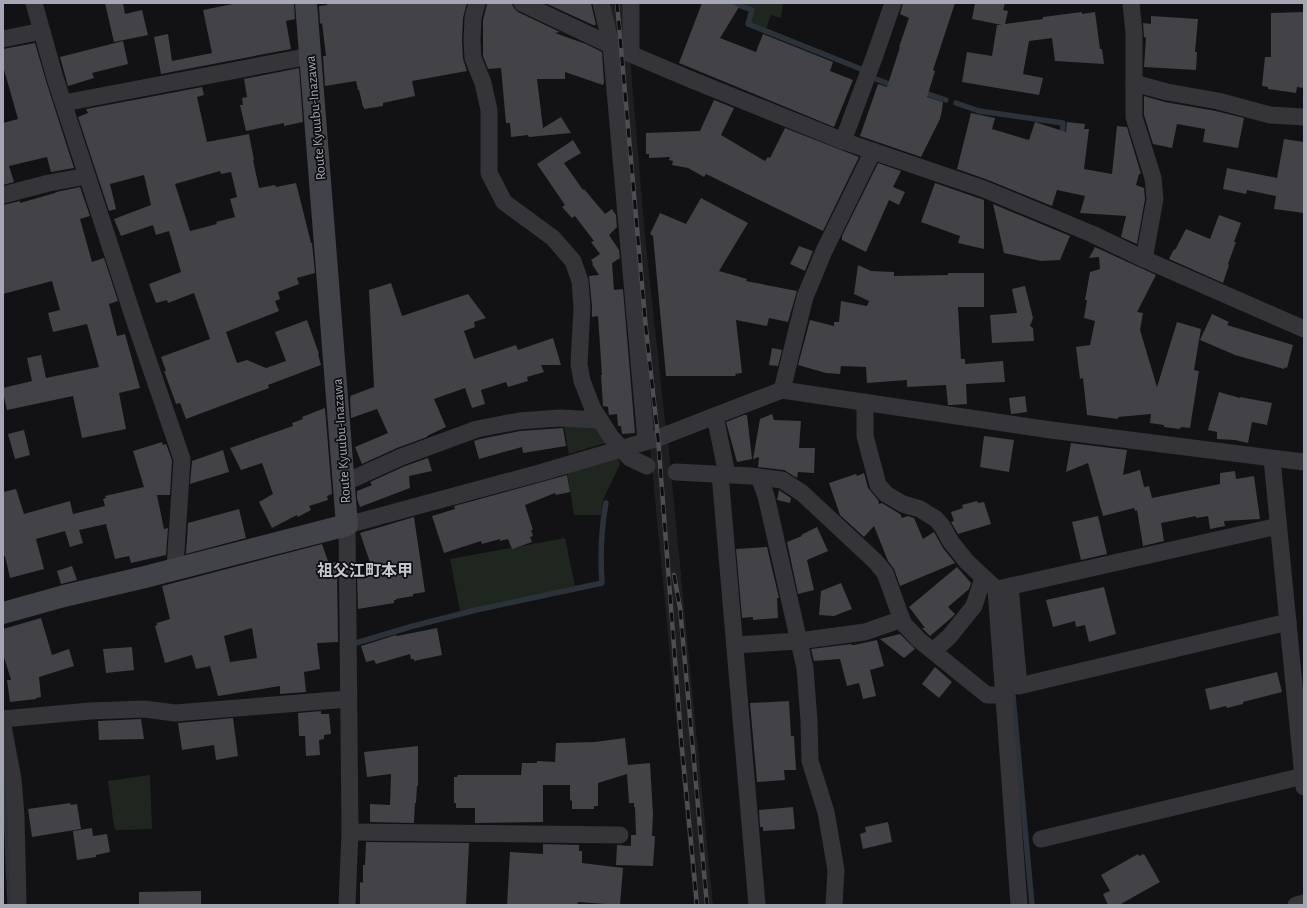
<svg xmlns="http://www.w3.org/2000/svg" width="1307" height="908" viewBox="0 0 1307 908" font-family="'Alegreya Sans','Noto Sans JP',sans-serif">
  <style>
    .built { fill: #1f1e21 }
    .green { fill: #1f2620 }
    .lines { fill: none; stroke-linecap: round; stroke-linejoin: round }
    .stream { stroke: #2c3239; stroke-width: 5.5 }
    .building { fill: #424247; fill-rule: evenodd }
    .minor { stroke: #343439; stroke-width: 17 }
    .secondary { stroke: #424348; stroke-width: 22 }
    .rail-casing { stroke: #4d4e53; stroke-width: 4.5 }
    .rail { stroke: #0d0d0f; stroke-width: 3; stroke-dasharray: 9; stroke-linecap: butt }
    .labels { text-anchor: middle; stroke-width: 3.5; stroke-linejoin: round; paint-order: stroke }
    .street-label { font-size: 14px; fill: #a5a8b3; stroke: #0d0d0f }
    .quarter-label { font-size: 16px; font-weight: bold; fill: #c5c8d0; stroke: #0d0d0f }
  </style>
  <rect width="100%" height="100%" fill="#121214"/>
  <g class="built">
    <path d="M607 3H628V50L614 43Z"/>
    <path d="M615 52 630 58 645 236 666 430 650 434Z"/>
    <path d="M668 441 713 905H694L650 447Z"/>
  </g>
  <g class="green">
    <path d="M737 3H783L781 18 771 15 766 29 750 23 754 9Z"/>
    <path d="M563 421 597 425 608 442 569 454Z"/>
    <path d="M617 455 620 464 603 500 601 515H574L567 470Z"/>
    <path d="M565 538 575 586 460 611 450 559Z"/>
    <path d="M150 775 152 829 116 830 114 827 108 781Z"/>
  </g>
  <g class="lines">
    <g class="stream">
      <path d="M733 3 752 10 748 24 861 69"/>
      <path d="M876 79 894 86"/>
      <path d="M921 94 925 93 946 100"/>
      <path d="M956 103 979 111 1063 123 1062 138"/>
      <path d="M356 643 413 626 476 610 602 583C600 555 601 530 606 503"/>
      <path d="M1012 685 1032 905"/>
      <path d="M3 773 5 783 10 905"/>
    </g>
  </g>
  <g class="building">
    <path d="M105 3H123L125 14 142 10 148 35 114 42Z"/>
    <path d="M238 3H294L295 19 286 21 291 49 161 74 154 37 168 34 172 61 212 53 203 10Z"/>
    <path d="M327 3H467L463 18 462 40 463 59 467 71 412 81 415 96 383 103V106L364 109V107H363L359 90H358L356 81 325 86 323 56H326L322 23 320 24 319 6 327 5Z"/>
    <path d="M545 3H591L596 25H593Z"/>
    <path d="M702 3H729L739 7 720 38 756 52 763 34 833 62 830 71 853 80 834 127 679 63Z"/>
    <path d="M903 3H955L933 70 935 71 927 97 943 102 942 110 940 119 921 157 860 136 878 84 887 87 900 47H899L909 18 900 14Z"/>
    <path d="M975 3H1005L1003 10 1008 11 1005 24 1043 19V17L1082 12V14L1095 12 1100 49H1102L1104 64 1055 61 1052 38 1029 41 1023 74 1043 78 1039 95 962 82 967 52 992 56 997 25H1002L972 19Z"/>
    <path d="M487 4H512L514 8 518 12 560 32 555 33 586 44 602 52 604 82 603 85 565 72V79H537L543 128 561 117 571 133 529 137 528 135 511 137 510 123H506L501 68 488 69 483 56V20Z"/>
    <path d="M1304 12V88L1297 87 1296 93 1268 89V87L1262 86 1265 57H1271V13Z"/>
    <path d="M1151 16 1198 19 1195 52H1197L1196 70 1144 67 1146 38 1144 37 1143 23 1151 24Z"/>
    <path d="M123 41 128 64 92 73 94 78 68 86 60 57Z"/>
    <path d="M35 43 46 81 74 168 51 172 47 157 9 166 14 182 3 185V123L18 119 3 66V49Z"/>
    <path d="M299 68 303 122 284 126V123L246 131 240 105H243L242 98 247 97 244 79Z"/>
    <path d="M202 87 204 95 197 97 207 142 249 134 254 160H253L259 188 275 185 276 187 296 183 311 243H312L315 273 297 278 299 284 278 292 280 299 275 301 279 311 226 332 237 363 247 360 266 368 286 361 275 332 307 320 319 354H318L321 365 268 385 269 388 186 419 180 403 176 404 164 371H166L161 357 210 339 194 293 168 303 167 300 156 303 149 284 181 272 169 231 156 235 153 225 121 236 114 219 151 205 144 175 110 184 116 209 109 211 78 117 88 113 86 109ZM220 171 221 174 231 172 237 197 230 199 235 217 216 222 217 224 190 231 175 184Z"/>
    <path d="M1144 96 1165 102 1216 111 1244 118 1238 148 1203 142 1205 129 1177 124 1172 148 1153 144 1144 115Z"/>
    <path d="M714 100 734 108 721 135 765 161 768 157 770 158 785 128 859 157 823 231 706 174 704 177 688 168 672 165 673 161 669 160 670 157 649 158V154H646V133L700 131Z"/>
    <path d="M971 113 995 118 992 129 1029 140 1035 122 1066 132 1067 122 1085 124 1084 129H1089L1084 169 1112 174 1117 126 1127 127 1141 174H1139L1136 185 1144 188 1145 199 1137 244 1121 237 1126 216 1080 213 1085 196 1057 190 1052 206 988 180 957 169Z"/>
    <path d="M1284 139 1304 142V213L1274 209 1276 196 1247 190 1246 194 1223 189 1227 168 1277 178Z"/>
    <path d="M573 140 581 153 564 163 583 190 584 189 605 214 612 209 616 215 617 227 609 235 619 250 620 258 612 263 614 290 623 289 635 433 622 434 621 426H618L617 414 609 415 608 407 603 406 601 375H602L598 316 592 317V306L589 276 599 275 592 264 593 263 591 260 600 254 591 242 594 241 575 216 572 218 562 207 565 205 537 164Z"/>
    <path d="M878 163 901 171 893 187 905 192 899 205 889 200 866 252 842 240V236Z"/>
    <path d="M935 183 984 200V249L958 243 960 236 921 222Z"/>
    <path d="M80 187 90 216 80 219 92 262 104 258 118 301 109 304 117 336 125 334 140 388 119 393 126 429 82 438 73 396 7 410 3 392V388L32 381 27 358 41 355 46 378 99 367 87 324 53 332 48 313 60 310 52 281 3 294V205L20 201V203L55 193 56 192Z"/>
    <path d="M701 198 748 223 719 271 747 279 746 281 797 291 788 322 769 318 767 326 736 320 742 373 735 374 736 376H666L653 236 650 234 660 213 686 224Z"/>
    <path d="M993 204 1070 236 1060 260 1041 261 1004 253Z"/>
    <path d="M1219 215 1241 223 1234 242H1236L1228 264 1229 265 1223 283 1169 259 1174 249 1175 250 1186 229 1210 239Z"/>
    <path d="M799 246 813 251 805 271 790 264Z"/>
    <path d="M1095 247 1156 275 1137 312 1143 313 1140 330 1157 387 1177 322 1201 329 1194 370 1199 371 1190 428 1181 427 1180 429 1164 427V425L1150 423 1151 414 1118 417V419L1087 415 1083 378 1080 379 1076 347 1090 345 1095 321 1084 318 1087 300H1085L1090 272 1100 269 1099 257 1089 258Z"/>
    <path d="M858 265 871 271 894 272V276L948 275V273H984V307H958L961 359H965V364L1003 361 1005 382 966 384 967 404 952 405H948L946 385 907 387V380L867 383 866 367 841 366 840 374 826 373 798 365 810 320 834 326V322H839L841 301 867 306 869 301 854 294Z"/>
    <path d="M391 283 402 316 468 294 486 318 474 322 475 327 464 331 474 359 516 345 518 350 553 338 561 365H541L544 372 527 377 528 381 508 387 506 382 481 390 485 404 472 408 465 388 434 399 446 427 427 436V437L397 448 362 464 355 447 388 433 377 409 351 418 350 398H351L350 396 374 387 369 290Z"/>
    <path d="M1025 286 1033 318 1030 326 1033 328 1034 341 992 343 990 315 1017 313 1012 289Z"/>
    <path d="M1212 314 1229 322 1227 325 1293 345 1287 368 1285 367 1284 369 1235 355 1200 340Z"/>
    <path d="M772 348 782 350 778 366 769 365Z"/>
    <path d="M1219 392 1240 398V397L1272 403 1267 425 1252 422 1248 443 1235 440 1217 439V432L1208 430Z"/>
    <path d="M1025 396 1027 412 1011 414 1009 398Z"/>
    <path d="M325 408 332 494 327 496 328 500 309 506 311 510 298 517 297 515 272 528 259 502 273 494 262 463 241 470 230 448 293 426 292 423 303 419 302 417Z"/>
    <path d="M772 414 774 420 801 421 799 448H815L814 473 798 472 797 478 784 470 758 467 759 457 753 459 760 419Z"/>
    <path d="M744 415H747L752 459 737 462 726 422Z"/>
    <path d="M563 428 566 446 523 453 522 447 479 459 474 441 480 439 520 431Z"/>
    <path d="M24 430 30 455 15 459 8 434Z"/>
    <path d="M984 436 1014 440 1009 472 980 467Z"/>
    <path d="M162 442 163 445 166 444 172 460 170 495H157L164 529 168 528 166 555 131 563 129 556 115 559 106 524 79 530 83 543 70 547 65 531 36 539 44 569 10 578 5 556H3V492L16 489 24 514 70 501 73 514 105 506 103 499 106 498 105 496 144 487 133 451Z"/>
    <path d="M1071 443 1127 450 1123 475 1140 470 1144 487 1149 486 1152 498 1220 484V473L1235 471 1236 479 1254 476 1260 519 1224 521 1225 526 1210 529 1208 516 1196 518V516L1161 523 1164 541 1143 546 1137 510 1135 511 1134 508 1103 516 1088 463 1066 472Z"/>
    <path d="M223 450 229 472 190 484 192 461Z"/>
    <path d="M428 458 432 471 409 476 410 488 360 507 357 499V491L372 485 370 482 405 466Z"/>
    <path d="M864 473 868 488 878 500 879 504 882 503 900 514 902 518 908 516 914 518 923 539 934 532 943 548 955 563 900 586 894 569 888 561 874 526 864 537 840 515 829 483 856 474 857 476Z"/>
    <path d="M567 475 570 492 556 495 555 493 525 505 533 530H531L533 536 530 537 532 542 512 549 508 539 500 541V539L482 544 481 541 444 553 432 516 455 509 454 506Z"/>
    <path d="M779 490 791 498 790 503 777 500Z"/>
    <path d="M977 501 978 503 984 502 991 524 958 534 951 522 954 521 951 512 963 508 962 505Z"/>
    <path d="M239 509 246 538 186 554 188 523Z"/>
    <path d="M1098 516 1107 554 1081 560 1072 522Z"/>
    <path d="M414 517 425 592 413 594V596L396 599V600H394V603L358 609 357 574 373 571 360 533Z"/>
    <path d="M817 527 828 551 807 560 814 590 798 594 787 542 802 536 801 535Z"/>
    <path d="M322 544 329 564 336 562 337 567 338 642 317 643 320 669 304 672 306 692 280 694V686L218 696 210 666 196 669 192 655 165 663 155 626 157 625V623L170 619 162 586ZM252 628 257 658 230 662 224 636Z"/>
    <path d="M767 547 779 598H777L778 618 753 620V617L742 618 736 549Z"/>
    <path d="M72 566 77 580 61 584 57 571Z"/>
    <path d="M957 567 971 583 969 589 948 607 955 614 950 619 930 636 922 628H925L909 607Z"/>
    <path d="M841 583 852 609 834 616 819 615 821 591Z"/>
    <path d="M1104 587 1116 634 1089 642 1085 625 1076 627 1075 621 1053 627 1046 600Z"/>
    <path d="M41 618 52 655 69 649 74 666 39 677 41 697 36 698V699L10 702 7 680H11L3 654V629Z"/>
    <path d="M437 628 442 655 414 661V659H411L410 654 376 664 374 660 366 662 361 646 396 635 397 636Z"/>
    <path d="M900 634 915 649 904 658 880 639Z"/>
    <path d="M877 640 884 666 870 670 876 696 863 699 859 683 847 686 840 659 814 661 811 649 851 644V645H854Z"/>
    <path d="M132 647 134 670 106 673 103 649Z"/>
    <path d="M935 667 952 682 939 698 922 684Z"/>
    <path d="M1277 672 1282 692 1243 702V704L1227 708 1226 706 1210 710 1205 689Z"/>
    <path d="M789 701 791 736H794L796 770H784L785 780 757 782 750 703Z"/>
    <path d="M321 711V714H329L331 734 324 735V739L319 740 320 755 306 756 305 736H299L298 713Z"/>
    <path d="M233 718 238 756 216 760 214 745 182 750 178 723Z"/>
    <path d="M141 719 144 739 99 740 98 721Z"/>
    <path d="M625 738 628 765 650 763 653 814 652 836H655L653 866 616 865 617 845 631 846V835H636L635 807H634V803H629L627 774 598 783V806H594V809H572V801L570 800V785H543V822L475 823V808H456V803H454V777H457L458 775H521L522 763H537V761L555 762 556 743 595 742Z"/>
    <path d="M418 746V786H417L416 803H415L414 823 370 822V804L390 805 391 774 367 777 364 752Z"/>
    <path d="M70 803 71 805 77 804 81 829 32 837 28 809Z"/>
    <path d="M793 807 795 829 763 831V827H760L759 810Z"/>
    <path d="M888 822 892 842 863 849 860 834 866 832 865 827Z"/>
    <path d="M92 828 93 836 107 834 110 852 96 855V857L77 860 73 831Z"/>
    <path d="M366 842 469 843 466 905H360V882L363 883V865H365Z"/>
    <path d="M543 844 579 845V851H582V863L623 868 620 905 578 902 577 905H507L510 852 543 854Z"/>
    <path d="M1138 854 1139 856 1144 854 1160 882 1119 905H1108L1103 894 1110 891 1101 875Z"/>
    <path d="M201 891V905H139V892Z"/>
  </g>
  <g class="lines">
    <g class="minor">
      <path d="M34 3 55 78 136 325 182 459 175 568"/>
      <path d="M477 3 473 18 472 40 473 58 483 83 489 110V173L504 202 553 238 573 261 580 281 582 307 579 364 582 381 593 409 611 437 630 458 647 466"/>
      <path d="M522 3 621 50 692 80 843 141 984 189 1092 234 1144 259 1304 329"/>
      <path d="M601 3 611 45 646 441"/>
      <path d="M631 3V54"/>
      <path d="M1131 3 1134 33V117L1153 178 1155 199 1144 259"/>
      <path d="M3 39 42 31"/>
      <path d="M1134 83 1167 92 1218 101 1270 115 1304 117"/>
      <path d="M64 103 310 56"/>
      <path d="M843 141 875 55 893 3"/>
      <path d="M3 195 49 183 87 176"/>
      <path d="M782 390 805 297 824 251 873 151"/>
      <path d="M865 402V436L878 485 886 494 903 504 920 509 936 519 942 526 951 542 967 562 996 589 1019 905"/>
      <path d="M715 416 727 475"/>
      <path d="M1272 459 1304 787"/>
      <path d="M676 472 751 476 782 480 802 493 875 561 885 573 903 623 919 640 987 695H1003"/>
      <path d="M720 474 757 905"/>
      <path d="M759 477 766 496 805 668 809 721 810 761 826 812 836 870 834 905"/>
      <path d="M344 483 401 457 477 429 519 421 560 418 600 420"/>
      <path d="M1010 586 1019 686 1288 622"/>
      <path d="M998 589 1278 526"/>
      <path d="M735 645 799 641 865 632 902 619"/>
      <path d="M933 651 949 637 974 606 983 578"/>
      <path d="M3 719 90 711 144 709 175 713 348 699"/>
      <path d="M3 726 13 779 16 816 18 905"/>
      <path d="M350 832 620 835"/>
      <path d="M1041 839 1303 776"/>
      <path d="M347 905 350 832 347 525 543 472 658 438 782 390 1051 430 1304 462"/>
      <path d="M1296 905 1304 903"/>
    </g>
    <path class="secondary" d="M3 613 64 596 145 577 347 525 306 3"/>
    <defs>
      <g id="rail">
        <path d="M617 3 646 329 658 438 681 738 697 905"/>
        <path d="M674 575 680 608 707 905"/>
      </g>
    </defs>
    <use href="#rail" class="rail-casing"/>
    <use href="#rail" class="rail"/>
  </g>
  <g class="labels">
    <g class="street-label">
      <text transform="translate(315 118) rotate(-95)" y="5">Route Kyuubu-Inazawa</text>
      <text transform="translate(341 441) rotate(-94)" y="5">Route Kyuubu-Inazawa</text>
    </g>
    <g class="quarter-label">
      <text x="365" y="576">祖父江町本甲</text>
    </g>
  </g>
  <rect width="1307" height="908" fill="none" stroke="#a5a8b3" stroke-width="8"/>
</svg>
